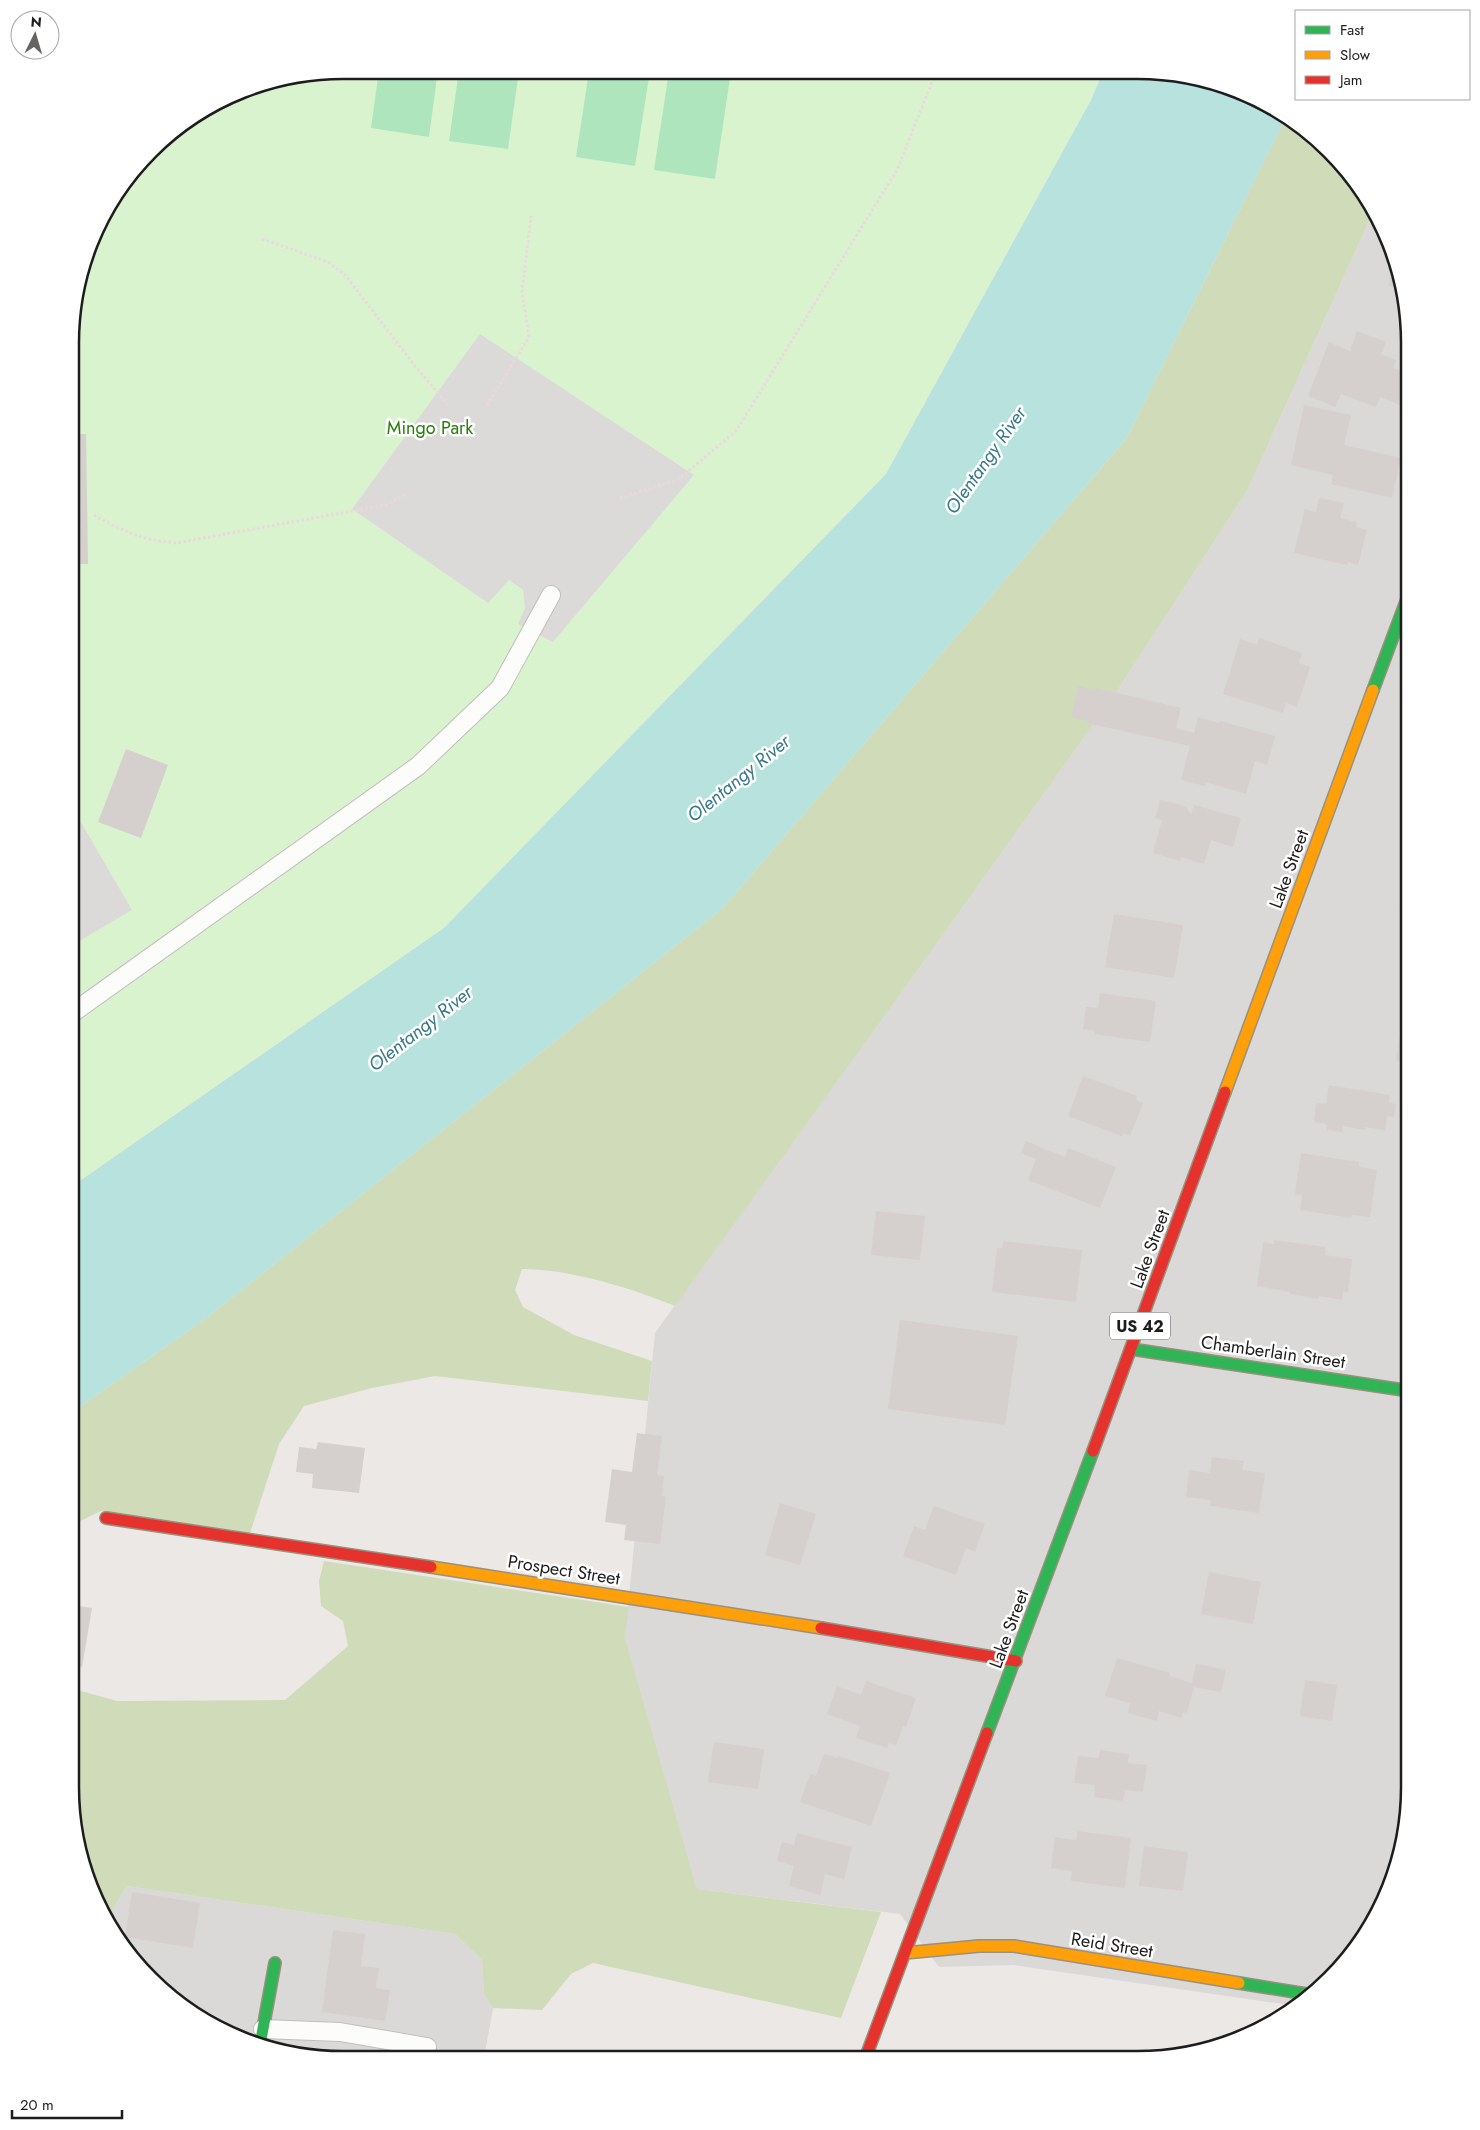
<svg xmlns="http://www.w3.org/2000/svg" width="1480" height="2130" viewBox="0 0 1480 2130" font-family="Jost,sans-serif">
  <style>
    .residential { fill: #dbd8d8 }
    .forest { fill: #d0dbb9 }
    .park { fill: #daf3cf }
    .pitch { fill: #afe5bd }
    .parking { fill: #dcdad9 }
    .water { fill: #b8e2dd }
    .building { fill: #d5d0ce }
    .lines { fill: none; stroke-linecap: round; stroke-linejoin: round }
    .lane-casing { stroke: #c1bfbe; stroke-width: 20 }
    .fast-casing { stroke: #97917d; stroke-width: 14 }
    .slow-casing { stroke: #97917d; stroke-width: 14 }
    .jam-casing { stroke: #97917d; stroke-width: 14 }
    .path { stroke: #ebd8dc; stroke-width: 3; stroke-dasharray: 2.5 2.5; stroke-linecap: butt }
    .lane { stroke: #fcfcfb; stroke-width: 18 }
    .fast { stroke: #30b455; stroke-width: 11 }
    .slow { stroke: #ff9f0a; stroke-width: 11 }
    .jam { stroke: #e5322d; stroke-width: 11 }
    .labels { text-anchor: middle; stroke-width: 5; stroke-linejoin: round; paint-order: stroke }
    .shield { fill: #fff; stroke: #616161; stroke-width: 1 }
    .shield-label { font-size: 16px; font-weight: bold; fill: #1d1d1d }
    .park-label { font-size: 18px; fill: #238006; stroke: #fff }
    .street-label { font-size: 18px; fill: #1d1d1d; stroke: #fff }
    .water-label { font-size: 19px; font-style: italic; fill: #397a89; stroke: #fff }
    .rim { fill: none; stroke: #1d1d1d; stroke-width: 2.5 }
  </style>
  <rect width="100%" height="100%" fill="#ece8e6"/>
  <g class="residential">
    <path d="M1374 210 1382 223 1401 273 1410 343 1409 1805 1395 1875 1364 1939 1317 1992 1297 2006 1013 1965 939 1967 900 1914 697 1889 625 1637 655 1333 871 1035 1113 697 1247 491Z"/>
    <path d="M127 1886 455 1934 482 1960 484 1994 493 2008 484 2058H308L239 2039 177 2004 127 1953 106 1920Z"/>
  </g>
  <g class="forest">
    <path d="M1286 117 1303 126 1353 177 1374 210 1247 491 1113 697 871 1035 675 1306C631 1288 569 1269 522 1269L515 1290 523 1307 574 1335 652 1361 648 1401 435 1376 372 1388 304 1406 279 1444 250 1533 101 1511 70 1526 71 1413 205 1319 723 908 1126 439Z"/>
    <path d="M324 1561 629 1607 625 1637 697 1889 881 1912 841 2018 593 1963 571 1974 542 2010 493 2008 484 1994 482 1960 455 1934 127 1886 106 1920 98 1907 75 1840 70 1787V1688L117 1701 285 1700 348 1646 343 1621 321 1606 319 1581Z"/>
  </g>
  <path class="park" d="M343 70 1103 72 1091 100 886 474 444 928 71 1187 72 307 106 207 163 138 255 85Z"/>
  <g class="pitch">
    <path d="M379 70H438L429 137 371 128Z"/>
    <path d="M459 70 519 71 508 149 449 141Z"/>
    <path d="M589 71H650L635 166 576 157Z"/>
    <path d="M669 71H731L715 179 654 170Z"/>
  </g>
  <g class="parking">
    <path d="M480 334 694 475 553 642 518 624 525 608 523 590 509 580 488 603 352 509Z"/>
    <path d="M72 807 132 910 71 946Z"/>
  </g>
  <path class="water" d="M1103 72H1173L1241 91 1286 117 1126 439 723 908 205 1319 71 1413V1187L444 928 886 474 1091 100Z"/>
  <g class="building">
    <path d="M1397 262 1401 273 1403 291 1388 285Z"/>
    <path d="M1357 331 1386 342 1381 354 1396 360 1393 368 1410 374V381L1400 405 1380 397 1376 407 1341 394 1335 407 1308 396 1329 342 1350 351Z"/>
    <path d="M1304 405 1351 415 1344 445 1401 458 1392 498 1331 484 1333 475 1291 465Z"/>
    <path d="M72 434H86L88 564H72Z"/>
    <path d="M1319 498 1344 503 1340 518 1357 522 1356 527 1367 530 1358 565 1348 562 1347 565 1294 553 1305 509 1316 512Z"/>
    <path d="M1259 638 1302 653 1299 663 1310 667 1297 707 1286 703 1283 713 1223 694 1240 639 1257 645Z"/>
    <path d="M1078 686 1095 690 1096 688 1181 708 1176 728 1194 733 1198 717 1219 723 1220 721 1275 736 1267 765 1255 761 1246 794 1206 782 1205 786 1181 780 1190 746 1087 723 1088 721 1071 717Z"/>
    <path d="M126 749 168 765 141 838 98 822Z"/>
    <path d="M1160 800 1185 806 1191 814 1194 805 1241 818 1233 847 1211 840 1204 864 1181 857 1180 861 1153 853 1162 820 1155 818Z"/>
    <path d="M1404 870 1410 871V912L1399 911Z"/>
    <path d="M1114 914 1183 925 1174 978 1105 967Z"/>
    <path d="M1100 993 1156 1001 1150 1042 1094 1034 1095 1031 1083 1029 1086 1007 1098 1008Z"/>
    <path d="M1401 1030 1410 1031V1063L1396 1061Z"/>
    <path d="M1083 1076 1137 1096 1136 1100 1143 1103 1130 1136 1123 1133 1122 1136 1068 1116Z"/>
    <path d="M1329 1085 1390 1095 1389 1103 1396 1104 1394 1117 1387 1116 1385 1130 1365 1127V1130L1343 1126 1342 1132 1326 1130 1327 1124 1314 1122 1316 1103 1326 1104Z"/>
    <path d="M1026 1141 1065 1157 1068 1148 1116 1167 1100 1208 1028 1180 1036 1159 1021 1153Z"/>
    <path d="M1301 1153 1359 1162V1167L1377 1170 1370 1217 1352 1215 1351 1218 1300 1210 1302 1195 1295 1194Z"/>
    <path d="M876 1211 925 1216 920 1260 871 1255Z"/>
    <path d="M1274 1240 1326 1247 1325 1255 1352 1259 1348 1293 1343 1292 1342 1300 1319 1296 1318 1299 1290 1294V1292L1257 1286 1263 1242 1274 1244Z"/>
    <path d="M1003 1241 1082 1250 1076 1302 992 1292 997 1248H1002Z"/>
    <path d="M900 1320 1018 1336 1005 1425 888 1409Z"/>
    <path d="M637 1433 662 1436 657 1475 664 1476 662 1496 666 1497 660 1544 624 1540 626 1525 605 1522 612 1469 632 1472Z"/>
    <path d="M318 1442 365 1448 359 1493 312 1488 313 1474 296 1472 299 1447 316 1449Z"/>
    <path d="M1212 1457 1244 1461 1242 1470 1265 1473 1259 1513 1210 1506 1211 1500 1186 1497 1189 1470 1210 1473Z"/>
    <path d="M780 1503 816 1514 800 1565 765 1555Z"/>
    <path d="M934 1506 985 1524 975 1552 966 1548 956 1575 903 1556 914 1526 925 1530Z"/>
    <path d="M1209 1572 1261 1582 1253 1624 1201 1614Z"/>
    <path d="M70 1605 92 1608 82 1667 70 1665Z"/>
    <path d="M1117 1658 1170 1673 1169 1676 1192 1683 1196 1664 1226 1670 1221 1692 1194 1687 1187 1713 1183 1712 1181 1718 1159 1711 1157 1721 1128 1713 1130 1703 1105 1696Z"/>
    <path d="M1305 1680 1337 1685 1332 1721 1300 1716Z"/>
    <path d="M866 1681 916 1698 906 1727 903 1726 896 1745 889 1742 887 1748 856 1738 860 1726 827 1714 837 1686 861 1695Z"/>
    <path d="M714 1742 764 1749 758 1789 708 1782Z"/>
    <path d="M1100 1750 1129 1754 1128 1763 1147 1765 1143 1792 1125 1790 1123 1801 1094 1797 1095 1785 1074 1783 1078 1756 1099 1758Z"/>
    <path d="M824 1754 837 1758 838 1756 890 1773 871 1826 800 1802 810 1774 816 1776Z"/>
    <path d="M1077 1831 1131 1838 1125 1888 1071 1881 1072 1871 1051 1868 1055 1837 1076 1840Z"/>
    <path d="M797 1833 852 1847 844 1879 825 1874 820 1895 789 1886 794 1866 777 1861 782 1842 794 1845Z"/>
    <path d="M1144 1846 1188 1852 1183 1891 1139 1886Z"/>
    <path d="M132 1892 200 1903 193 1948 125 1937Z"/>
    <path d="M333 1930 365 1934 361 1966 379 1968 376 1988 390 1990 385 2021 322 2012Z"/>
  </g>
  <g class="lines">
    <defs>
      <g id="lane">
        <path d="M71 1014 418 766 500 688 551 595"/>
        <path d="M263 2029 340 2032 427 2047"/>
      </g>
      <g id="fast">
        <path d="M1373 690 1410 591"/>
        <path d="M1131 1349 1410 1391"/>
        <path d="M987 1733 1093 1451"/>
        <path d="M1239 1983 1313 1995"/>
        <path d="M260 2045 275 1963"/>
      </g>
      <g id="slow">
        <path d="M1225 1092 1373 690"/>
        <path d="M431 1567 821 1628"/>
        <path d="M905 1953 979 1946H1014L1239 1983"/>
      </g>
      <g id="jam">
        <path d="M1093 1451 1225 1092"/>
        <path d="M106 1518 431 1567"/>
        <path d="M821 1628 1016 1661"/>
        <path d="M865 2059 987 1733"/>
      </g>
    </defs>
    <use href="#lane" class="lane-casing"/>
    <use href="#fast" class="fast-casing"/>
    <use href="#slow" class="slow-casing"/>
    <use href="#jam" class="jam-casing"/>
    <g class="path">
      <path d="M262 239 328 262 345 275 415 366 450 407"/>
      <path d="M487 405 529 337 522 291 531 216"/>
      <path d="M620 498 679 479 736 431 897 170 936 72"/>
      <path d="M94 515C125 532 141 540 176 543L386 505 406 494"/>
    </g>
    <use href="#lane" class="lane"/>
    <use href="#fast" class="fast"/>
    <use href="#slow" class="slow"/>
    <use href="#jam" class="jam"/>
  </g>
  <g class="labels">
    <rect class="shield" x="1110" y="1312.5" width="60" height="27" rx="4"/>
    <g class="shield-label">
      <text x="1140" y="1332">US 42</text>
    </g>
    <g class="park-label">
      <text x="430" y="434">Mingo Park</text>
    </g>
    <g class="street-label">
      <text transform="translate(1289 869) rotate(-70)" y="6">Lake Street</text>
      <text transform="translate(1150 1249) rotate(-70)" y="6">Lake Street</text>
      <text transform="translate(1273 1352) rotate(8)" y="6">Chamberlain Street</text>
      <text transform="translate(564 1570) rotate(9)" y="6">Prospect Street</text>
      <text transform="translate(1009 1629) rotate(-70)" y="6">Lake Street</text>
      <text transform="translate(1112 1945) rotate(9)" y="6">Reid Street</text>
    </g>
    <g class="water-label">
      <text transform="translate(985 460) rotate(-55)" y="7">Olentangy River</text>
      <text transform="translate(738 778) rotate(-39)" y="7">Olentangy River</text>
      <text transform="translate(420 1028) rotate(-38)" y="7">Olentangy River</text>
    </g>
  </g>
  <path d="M0 0H1480V2130H0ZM343 79H1137A264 264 0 0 1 1401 343V1787A264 264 0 0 1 1137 2051H343A264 264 0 0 1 79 1787V343A264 264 0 0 1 343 79Z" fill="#fff" fill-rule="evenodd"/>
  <path class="rim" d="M343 79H1137A264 264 0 0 1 1401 343V1787A264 264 0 0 1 1137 2051H343A264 264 0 0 1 79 1787V343A264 264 0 0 1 343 79Z"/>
  <rect x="1295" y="10" width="175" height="90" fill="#ffffff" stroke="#a5a5a5"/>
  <rect x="1305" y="26" width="25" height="8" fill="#30b455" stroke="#a5a5a5"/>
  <text x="1340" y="35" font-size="15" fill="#1d1d1d">Fast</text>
  <rect x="1305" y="51" width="25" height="8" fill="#ff9f0a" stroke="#a5a5a5"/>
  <text x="1340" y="60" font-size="15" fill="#1d1d1d">Slow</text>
  <rect x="1305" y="76" width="25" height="8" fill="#e5322d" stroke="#a5a5a5"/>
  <text x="1340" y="85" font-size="15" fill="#1d1d1d">Jam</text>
  <g transform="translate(35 35) rotate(5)"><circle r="24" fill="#ffffff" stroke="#a5a5a5"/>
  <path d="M0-4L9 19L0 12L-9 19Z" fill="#656463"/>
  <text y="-8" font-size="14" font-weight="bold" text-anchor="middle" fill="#1d1d1d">N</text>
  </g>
  <path d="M12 2110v8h110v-8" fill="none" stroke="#1d1d1d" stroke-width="2.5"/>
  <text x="20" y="2110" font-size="15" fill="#1d1d1d" stroke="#ffffff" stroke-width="4" paint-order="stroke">20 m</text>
</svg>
